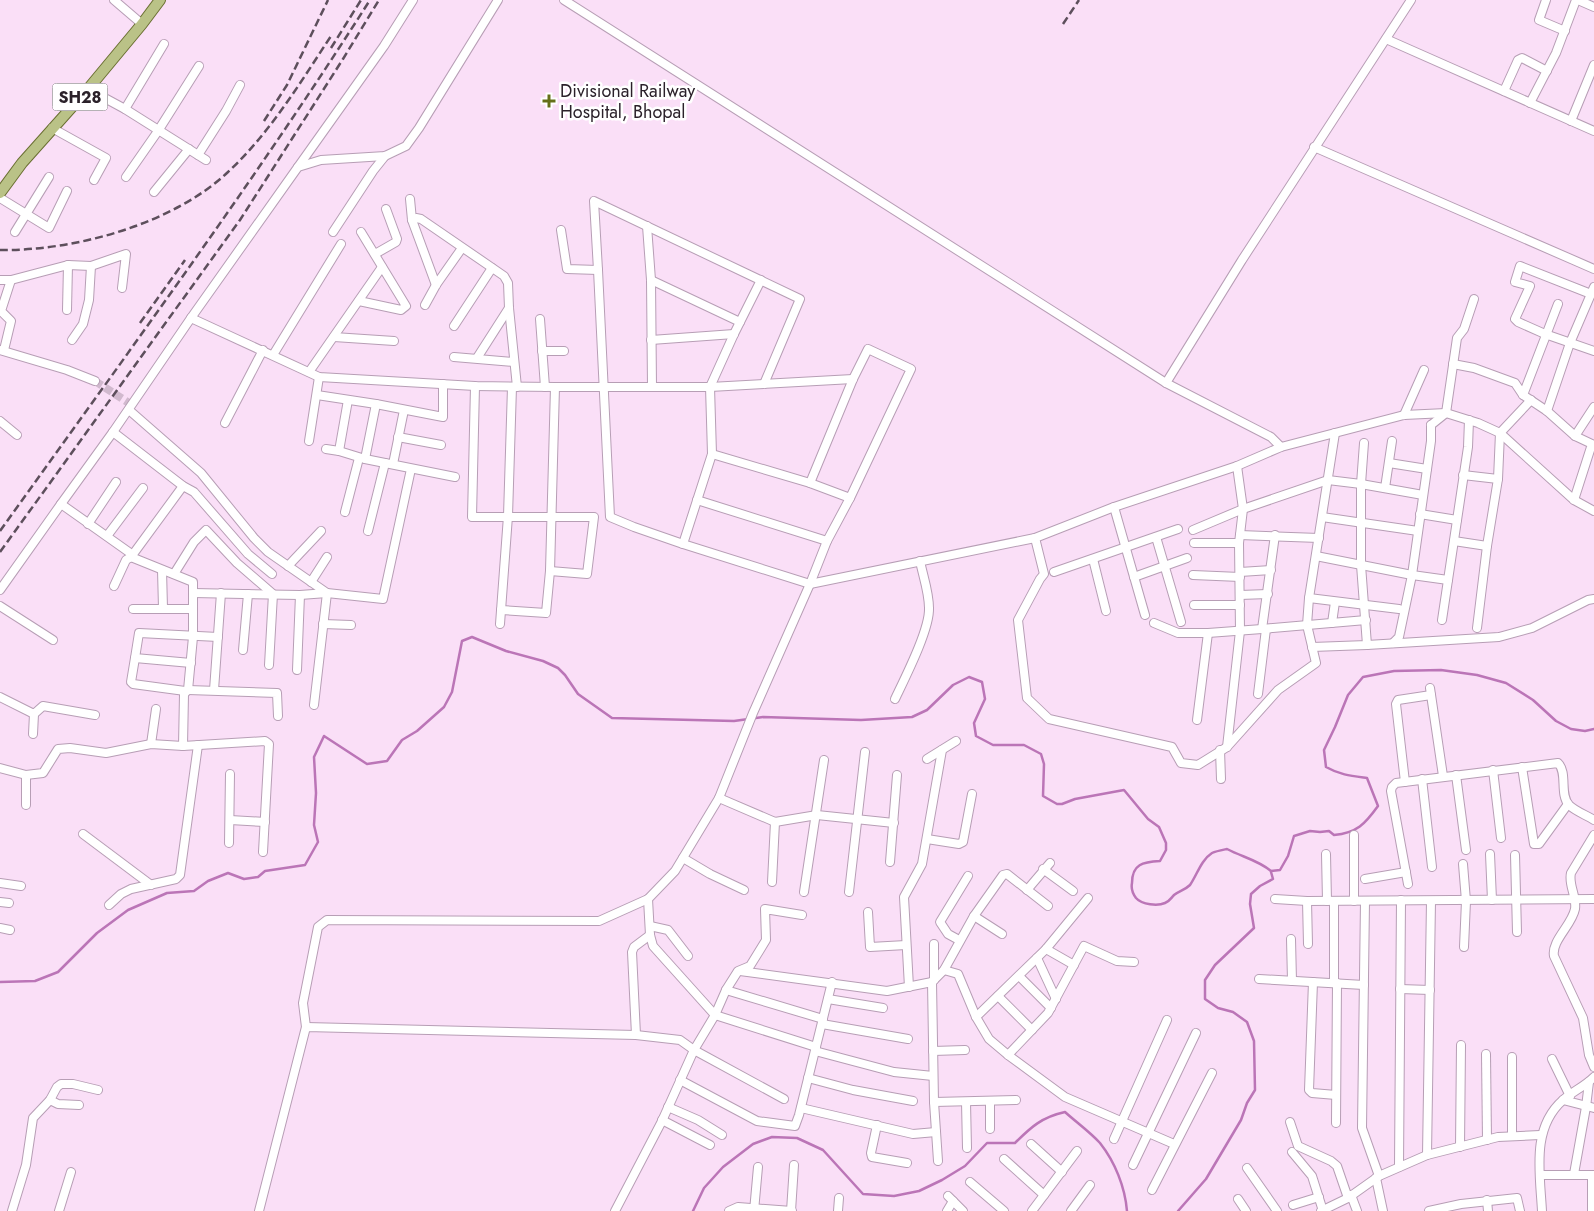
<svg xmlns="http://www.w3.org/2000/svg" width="1594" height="1211" viewBox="0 0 1594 1211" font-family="Jost,sans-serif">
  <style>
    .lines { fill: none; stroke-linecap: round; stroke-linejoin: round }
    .stream { stroke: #bb75b7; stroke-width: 2.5 }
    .minor-tunnel { stroke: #d1b9ce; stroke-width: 8; stroke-dasharray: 8 4; stroke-linecap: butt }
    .minor-casing { stroke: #b79eb5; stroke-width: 10 }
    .major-casing { stroke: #6a6f32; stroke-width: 12 }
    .minor { stroke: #fff; stroke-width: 8 }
    .major { stroke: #bac287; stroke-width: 10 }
    .rail { stroke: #5d4f5c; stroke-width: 2.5; stroke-dasharray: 8 4; stroke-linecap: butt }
    .poi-dot { fill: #657019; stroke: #fff; stroke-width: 2 }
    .labels { text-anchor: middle; stroke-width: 5; stroke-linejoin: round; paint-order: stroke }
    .shield { fill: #fff; stroke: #6b646a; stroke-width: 1 }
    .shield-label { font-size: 16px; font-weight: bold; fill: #2b212a }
    .poi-label { font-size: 18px; fill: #2b212a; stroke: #fff; text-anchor: start }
  </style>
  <rect width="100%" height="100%" fill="#fadff7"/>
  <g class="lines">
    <g class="stream">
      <path d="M0 982 35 981 58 972 97 933 128 910 167 893 194 891 208 881 228 873 244 879 258 877 265 871 305 865 318 842 314 825 316 793 314 757 324 736 367 764 387 761 402 740 417 731 444 707 452 692 462 641 472 637 506 651 543 661 558 668 565 675 578 694 612 718 734 721 763 717 861 720 912 717 927 710 953 685 969 677 982 682 985 699 974 723 976 736 993 745H1024L1041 754 1044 764 1043 796 1057 804H1062L1075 799 1124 790 1148 819 1159 827 1166 843V850L1160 861C1143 862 1132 864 1132 883 1131 888 1133 894 1136 898 1142 905 1158 906 1165 903 1170 901 1171 898 1174 895 1179 891 1185 890 1190 885 1197 875 1201 860 1212 853 1216 851 1222 850 1227 849 1242 857 1258 860 1271 871L1280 870 1288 856 1294 836 1310 831 1320 832 1329 831 1334 835C1357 833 1365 824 1378 806L1367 778C1352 776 1340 775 1326 767L1324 750 1335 727 1348 695 1363 677 1394 671 1441 670 1477 675 1506 683 1533 700 1556 721 1571 729 1585 731 1594 729"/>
      <path d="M693 1211 704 1188 723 1167 753 1144 772 1137 797 1138 823 1150 863 1194 894 1196 919 1191 942 1180 965 1166 987 1143H1015C1031 1127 1042 1117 1065 1112 1076 1122 1090 1132 1100 1143 1115 1162 1125 1187 1127 1211"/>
      <path d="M1178 1211 1206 1179 1241 1120 1247 1103 1255 1090 1254 1041 1247 1022 1233 1012 1218 1008 1205 999V980L1215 965 1254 928 1250 904 1251 894 1260 886 1273 879 1271 872"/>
    </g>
    <path class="minor-tunnel" d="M95 381 132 405"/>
    <defs>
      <g id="minor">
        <path d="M114 0 142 24"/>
        <path d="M564 0 1166 383 1271 437 1281 447"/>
        <path d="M1546 0 1539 20 1565 31"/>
        <path d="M1578 0 1594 7"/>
        <path d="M1386 39 1594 131"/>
        <path d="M88 89 125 109 206 160"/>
        <path d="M1504 91 1518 60 1522 58 1547 71"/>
        <path d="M1530 103 1556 53 1576 0"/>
        <path d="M125 109 164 44"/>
        <path d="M1571 121 1594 65"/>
        <path d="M52 128 106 158 94 180"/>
        <path d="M1314 147 1594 269"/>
        <path d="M198 155 226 111 240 85"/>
        <path d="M298 167 384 46 413 0"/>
        <path d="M126 177 158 131 199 66"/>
        <path d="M154 192 189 149"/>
        <path d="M0 198 49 228 67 191"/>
        <path d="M410 199 412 220 436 285"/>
        <path d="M412 220 416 218 421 219 504 276 508 283 509 308 517 387"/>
        <path d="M647 226 651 280 652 387"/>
        <path d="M561 230 567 269 598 270"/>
        <path d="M15 232 49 177"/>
        <path d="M333 232 373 171 385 156"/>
        <path d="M375 254 396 242 397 239 386 209"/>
        <path d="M0 280H11L68 265 91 266 126 254 122 288"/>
        <path d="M651 280 740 322"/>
        <path d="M1591 294 1520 266 1515 282 1530 286 1515 319 1518 322 1545 334 1594 351"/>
        <path d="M359 301 401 310 406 306 361 232"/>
        <path d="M425 305 436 285 462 248"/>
        <path d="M67 310 68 265"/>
        <path d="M191 318 319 377 475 386 555 387H710L853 379"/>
        <path d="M540 319 545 387"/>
        <path d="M454 326 492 268"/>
        <path d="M334 337 394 341"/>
        <path d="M72 340 83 324 89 300 91 266"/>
        <path d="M651 340 734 334"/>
        <path d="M0 350 67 370 95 381"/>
        <path d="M4 350 11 321 1 311 11 280"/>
        <path d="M542 351H564"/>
        <path d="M273 355 341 244"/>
        <path d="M454 357 514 362"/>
        <path d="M477 358 509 308"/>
        <path d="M1453 364 1474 368 1515 383 1523 395 1547 411 1575 436 1592 444 1574 500"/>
        <path d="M309 372 382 267"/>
        <path d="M1166 383 1242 260 1411 0"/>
        <path d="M764 384 800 299 594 201 598 270 610 517 634 527 683 544 810 584 1035 538 1114 507 1237 466 1281 447 1404 415 1446 413 1478 423 1500 433 1574 500 1594 511"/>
        <path d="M475 386 472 517H594L587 574 550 571"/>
        <path d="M317 395 376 404 443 417V384"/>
        <path d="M1523 395 1558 304"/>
        <path d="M129 410 201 473 254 538 268 552 327 593 314 705"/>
        <path d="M1547 411 1570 343 1594 287"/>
        <path d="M1404 415 1424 370"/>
        <path d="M0 421 17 435"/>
        <path d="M225 423 263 350"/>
        <path d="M1431 425 1446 413 1457 338 1464 329 1474 299"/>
        <path d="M113 432 183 486 194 492 248 554 272 574"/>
        <path d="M1575 436 1594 407"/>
        <path d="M398 437 441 445"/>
        <path d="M309 441 319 377"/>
        <path d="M326 449 339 451 365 459 455 477"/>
        <path d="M339 451 348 400"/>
        <path d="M712 454 810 483 850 498"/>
        <path d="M365 459 376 404"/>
        <path d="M1389 463 1427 469"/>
        <path d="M393 464 404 410"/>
        <path d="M1463 475 1498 479"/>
        <path d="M810 483 853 379 868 349 911 369 850 498 827 541 810 584 753 713 719 798 675 871 648 899 650 935 653 946 715 1015 816 1047"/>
        <path d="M1385 488 1392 441"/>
        <path d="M697 500 827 541"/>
        <path d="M61 504 133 555"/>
        <path d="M1114 507 1145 615"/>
        <path d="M345 512 359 458"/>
        <path d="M1420 514 1457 520"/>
        <path d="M1322 517 1418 531"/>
        <path d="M88 524 116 482"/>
        <path d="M1193 530 1243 509 1328 480 1361 484 1423 495"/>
        <path d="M368 531 385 463"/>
        <path d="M1240 535 1319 538"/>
        <path d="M107 536 143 488"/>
        <path d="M1156 537 1181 622"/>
        <path d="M1035 538 1044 574 1040 579 1018 620 1027 698 1049 719 1172 747 1181 763 1198 765 1227 747 1278 690 1316 663 1307 625 1309 598 1335 433"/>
        <path d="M1454 541 1487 546"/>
        <path d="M1194 543H1239"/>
        <path d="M683 544 712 454 710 387 734 334 761 280"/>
        <path d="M1316 556 1412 575 1448 580"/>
        <path d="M131 557 193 582V637L188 690 184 694 183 746"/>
        <path d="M1093 559 1106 611"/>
        <path d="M288 566 321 531"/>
        <path d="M162 570 163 608"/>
        <path d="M1054 572 1178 529"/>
        <path d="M1240 572 1271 570"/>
        <path d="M174 574 194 542 206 530 237 563 273 594 269 665"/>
        <path d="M1193 575 1240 577"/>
        <path d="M1134 577 1187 558"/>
        <path d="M311 582 327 557"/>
        <path d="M114 586 126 560 131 557 183 486"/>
        <path d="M0 590 61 504 113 432 191 318 298 167 321 160 385 156 406 146 419 128 498 0"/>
        <path d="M193 593 300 595 327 593 383 599 411 469"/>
        <path d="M1240 595 1268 594"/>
        <path d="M1309 598 1399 609"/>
        <path d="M1194 605H1240"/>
        <path d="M0 606 53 640"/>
        <path d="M133 609H193"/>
        <path d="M501 610 546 613 550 571 555 387"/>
        <path d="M1442 620 1468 447 1469 420"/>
        <path d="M1154 623 1178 633H1208L1262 629 1366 620"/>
        <path d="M1332 623 1335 602"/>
        <path d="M323 624 351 625"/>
        <path d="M500 624 508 516 512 387"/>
        <path d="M1477 628 1487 546 1498 479 1500 433 1531 400"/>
        <path d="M1262 629 1275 535"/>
        <path d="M1393 643 1399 637 1412 575 1431 441V425"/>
        <path d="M1367 645 1499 637 1532 628 1588 600 1594 599"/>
        <path d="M1312 647 1367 645 1361 565V484L1364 443"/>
        <path d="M243 650 248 594"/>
        <path d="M135 658 131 682 133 684 185 691"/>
        <path d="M191 663 135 658 139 633 218 637"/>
        <path d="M297 670 300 595"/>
        <path d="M1430 688 1443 776"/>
        <path d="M188 690 277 693 278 716"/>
        <path d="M214 690 221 593"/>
        <path d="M1258 694 1266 629"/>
        <path d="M0 697 34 714 43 706 95 715"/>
        <path d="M895 699C905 678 930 629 929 608 929 592 923 576 920 561"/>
        <path d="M1197 720 1208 633"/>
        <path d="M33 734 34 714"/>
        <path d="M151 744 156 709"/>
        <path d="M1227 747 1240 631 1239 543 1243 509 1237 466"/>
        <path d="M1220 750 1221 779"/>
        <path d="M927 759 956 741"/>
        <path d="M1522 767 1534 844H1539L1568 804"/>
        <path d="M0 768 26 775 43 773 58 749 70 748 106 753 151 744 183 746 265 741 269 744 263 852"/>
        <path d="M1493 770 1501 838"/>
        <path d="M26 775V805"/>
        <path d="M1456 775 1466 850"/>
        <path d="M1422 779 1432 867"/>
        <path d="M1405 782 1396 704 1398 700 1431 695"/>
        <path d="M719 798 775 822 817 815 894 823"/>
        <path d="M230 820 265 822"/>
        <path d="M83 834 151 885"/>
        <path d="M1354 835V901"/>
        <path d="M1594 835 1571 873C1568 885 1577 896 1575 909 1572 925 1551 941 1554 956L1583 1018 1589 1055 1594 1067"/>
        <path d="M927 839 959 844 963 842 972 794"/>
        <path d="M229 843 230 774"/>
        <path d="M1326 854 1327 901"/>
        <path d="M1490 854 1492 900"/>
        <path d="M1515 855 1517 932"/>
        <path d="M683 858 710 874 744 890"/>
        <path d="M890 862 897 775"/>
        <path d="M1463 864 1466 901 1464 947"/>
        <path d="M1043 869 1073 891"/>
        <path d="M1365 879 1406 872"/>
        <path d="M772 882 775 822"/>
        <path d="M0 883 21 886"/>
        <path d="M1408 884 1391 791 1392 787 1396 783 1558 763C1568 773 1559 794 1569 805 1575 811 1586 815 1594 820"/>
        <path d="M1027 890 1050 863"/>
        <path d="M804 892 824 760"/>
        <path d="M849 892 865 752"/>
        <path d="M1275 899 1307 901 1594 899"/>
        <path d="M1307 901 1308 944"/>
        <path d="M1334 901V983"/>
        <path d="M1365 901 1362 1128 1379 1176"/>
        <path d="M0 902 9 903"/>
        <path d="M109 905 121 894 131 889 176 879 180 875 198 745"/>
        <path d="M868 912 870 947 906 945"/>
        <path d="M974 916 1002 934"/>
        <path d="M650 926 668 930 688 956"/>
        <path d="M0 928 10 930"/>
        <path d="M1291 939 1292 981"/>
        <path d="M959 940 948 934 940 922 968 876"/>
        <path d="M1046 949 1074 965"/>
        <path d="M1037 958 1056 999"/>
        <path d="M944 970 958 974 976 1017 989 1039 1008 1055 1065 1097 1174 1144"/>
        <path d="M740 971 887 991 932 982 944 970 974 916 1003 875 1007 874 1048 906"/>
        <path d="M1019 976 1051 1008"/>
        <path d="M1259 979 1364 985"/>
        <path d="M934 980V944"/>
        <path d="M932 982 934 1102 938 1161"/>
        <path d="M1313 982 1309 1090 1312 1093 1336 1095"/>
        <path d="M909 987 904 897 922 864 942 750"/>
        <path d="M1400 989 1430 990"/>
        <path d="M726 990 823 1019"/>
        <path d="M998 996 1032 1030"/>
        <path d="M828 999 883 1008"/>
        <path d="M976 1017 1046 949 1088 898"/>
        <path d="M822 1024 908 1039"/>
        <path d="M306 1027 303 1003 318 927 327 920 599 921 648 899"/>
        <path d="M636 1035 632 952 634 947 650 935"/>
        <path d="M815 1051 894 1072 933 1076"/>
        <path d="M933 1051 965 1050"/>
        <path d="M1486 1054 1487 1140"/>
        <path d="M1008 1055 1048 1013 1084 946 1117 961 1134 962"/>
        <path d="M1552 1059 1570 1096"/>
        <path d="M808 1078 853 1090 913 1101"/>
        <path d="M680 1080 757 1121 795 1126 799 1115 832 982"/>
        <path d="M50 1100 58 1104 79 1105"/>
        <path d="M1563 1100 1594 1108"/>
        <path d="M934 1102 1016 1100"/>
        <path d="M966 1102 967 1148"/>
        <path d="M668 1107 698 1120 722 1135"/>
        <path d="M801 1108 913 1134 936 1132"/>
        <path d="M662 1120 710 1145"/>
        <path d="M1290 1122 1298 1146 1331 1161 1337 1166 1348 1198"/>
        <path d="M1336 1123 1337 983"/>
        <path d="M877 1125 871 1153 872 1157 907 1163"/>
        <path d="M990 1129V1101"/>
        <path d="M1512 1136V1057"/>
        <path d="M1114 1139 1167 1020"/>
        <path d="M1031 1144 1062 1172"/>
        <path d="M1460 1147 1461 1045"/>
        <path d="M1292 1152 1312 1176 1323 1211"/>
        <path d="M1427 1155 1431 901"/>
        <path d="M1004 1159 1044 1195"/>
        <path d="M1133 1165 1196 1033"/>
        <path d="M1399 1167 1401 900"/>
        <path d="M1247 1168 1277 1211"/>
        <path d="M1574 1174 1586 1107 1589 1082"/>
        <path d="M1540 1175H1594"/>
        <path d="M1592 1175V1211"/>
        <path d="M1376 1178 1383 1211"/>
        <path d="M970 1182 1004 1211"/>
        <path d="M1152 1190 1212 1073"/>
        <path d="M1351 1195 1357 1211"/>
        <path d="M948 1196 963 1211"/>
        <path d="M1238 1199 1246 1211"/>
        <path d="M1487 1200 1488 1211"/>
        <path d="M1293 1205 1319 1197"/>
        <path d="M12 1211 26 1165 33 1118 50 1100 57 1087 61 1084H73L98 1090"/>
        <path d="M59 1211 71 1172"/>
        <path d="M259 1211 306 1027 636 1035 680 1040 694 1050 784 1099"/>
        <path d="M615 1211 662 1121 694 1050 715 1015 726 990 738 971 750 966 766 940 765 909 802 915"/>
        <path d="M729 1211 738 1207 792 1211"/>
        <path d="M754 1211 758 1167"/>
        <path d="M791 1211 794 1165"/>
        <path d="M838 1211 839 1198"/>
        <path d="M947 1211 953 1201"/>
        <path d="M1032 1211 1077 1151"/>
        <path d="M1071 1211 1090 1185"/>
        <path d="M1321 1211 1348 1198 1379 1176 1427 1155 1498 1137 1540 1135"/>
        <path d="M1429 1211 1461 1204 1517 1198 1520 1211"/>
        <path d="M1542 1211C1540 1173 1531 1128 1563 1100 1572 1092 1585 1086 1594 1077"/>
      </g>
      <path id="major" d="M0 193 22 163 88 89 142 24 160 0"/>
    </defs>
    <use href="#minor" class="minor-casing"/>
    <use href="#major" class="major-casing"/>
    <use href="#minor" class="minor"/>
    <use href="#major" class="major"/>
    <g class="rail">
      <path d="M1063 24 1079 0"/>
      <path d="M331 48 361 0"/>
      <path d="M264 121 287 85 328 0"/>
      <path d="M0 250C75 251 173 224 228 172 270 133 300 83 331 36"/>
      <path d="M140 323 185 260"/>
      <path d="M0 531C126 355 254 182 370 0"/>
      <path d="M0 552 240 220 343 59 379 0"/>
    </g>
  </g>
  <path class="poi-dot" d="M546.5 93.5h5v5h5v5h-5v5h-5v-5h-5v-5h5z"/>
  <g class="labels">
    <rect class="shield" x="52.5" y="83.5" width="55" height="27" rx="4"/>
    <g class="shield-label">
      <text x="80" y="103">SH28</text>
    </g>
    <g class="poi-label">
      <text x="560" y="97">Divisional Railway<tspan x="560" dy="21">Hospital, Bhopal</tspan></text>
    </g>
  </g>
</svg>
